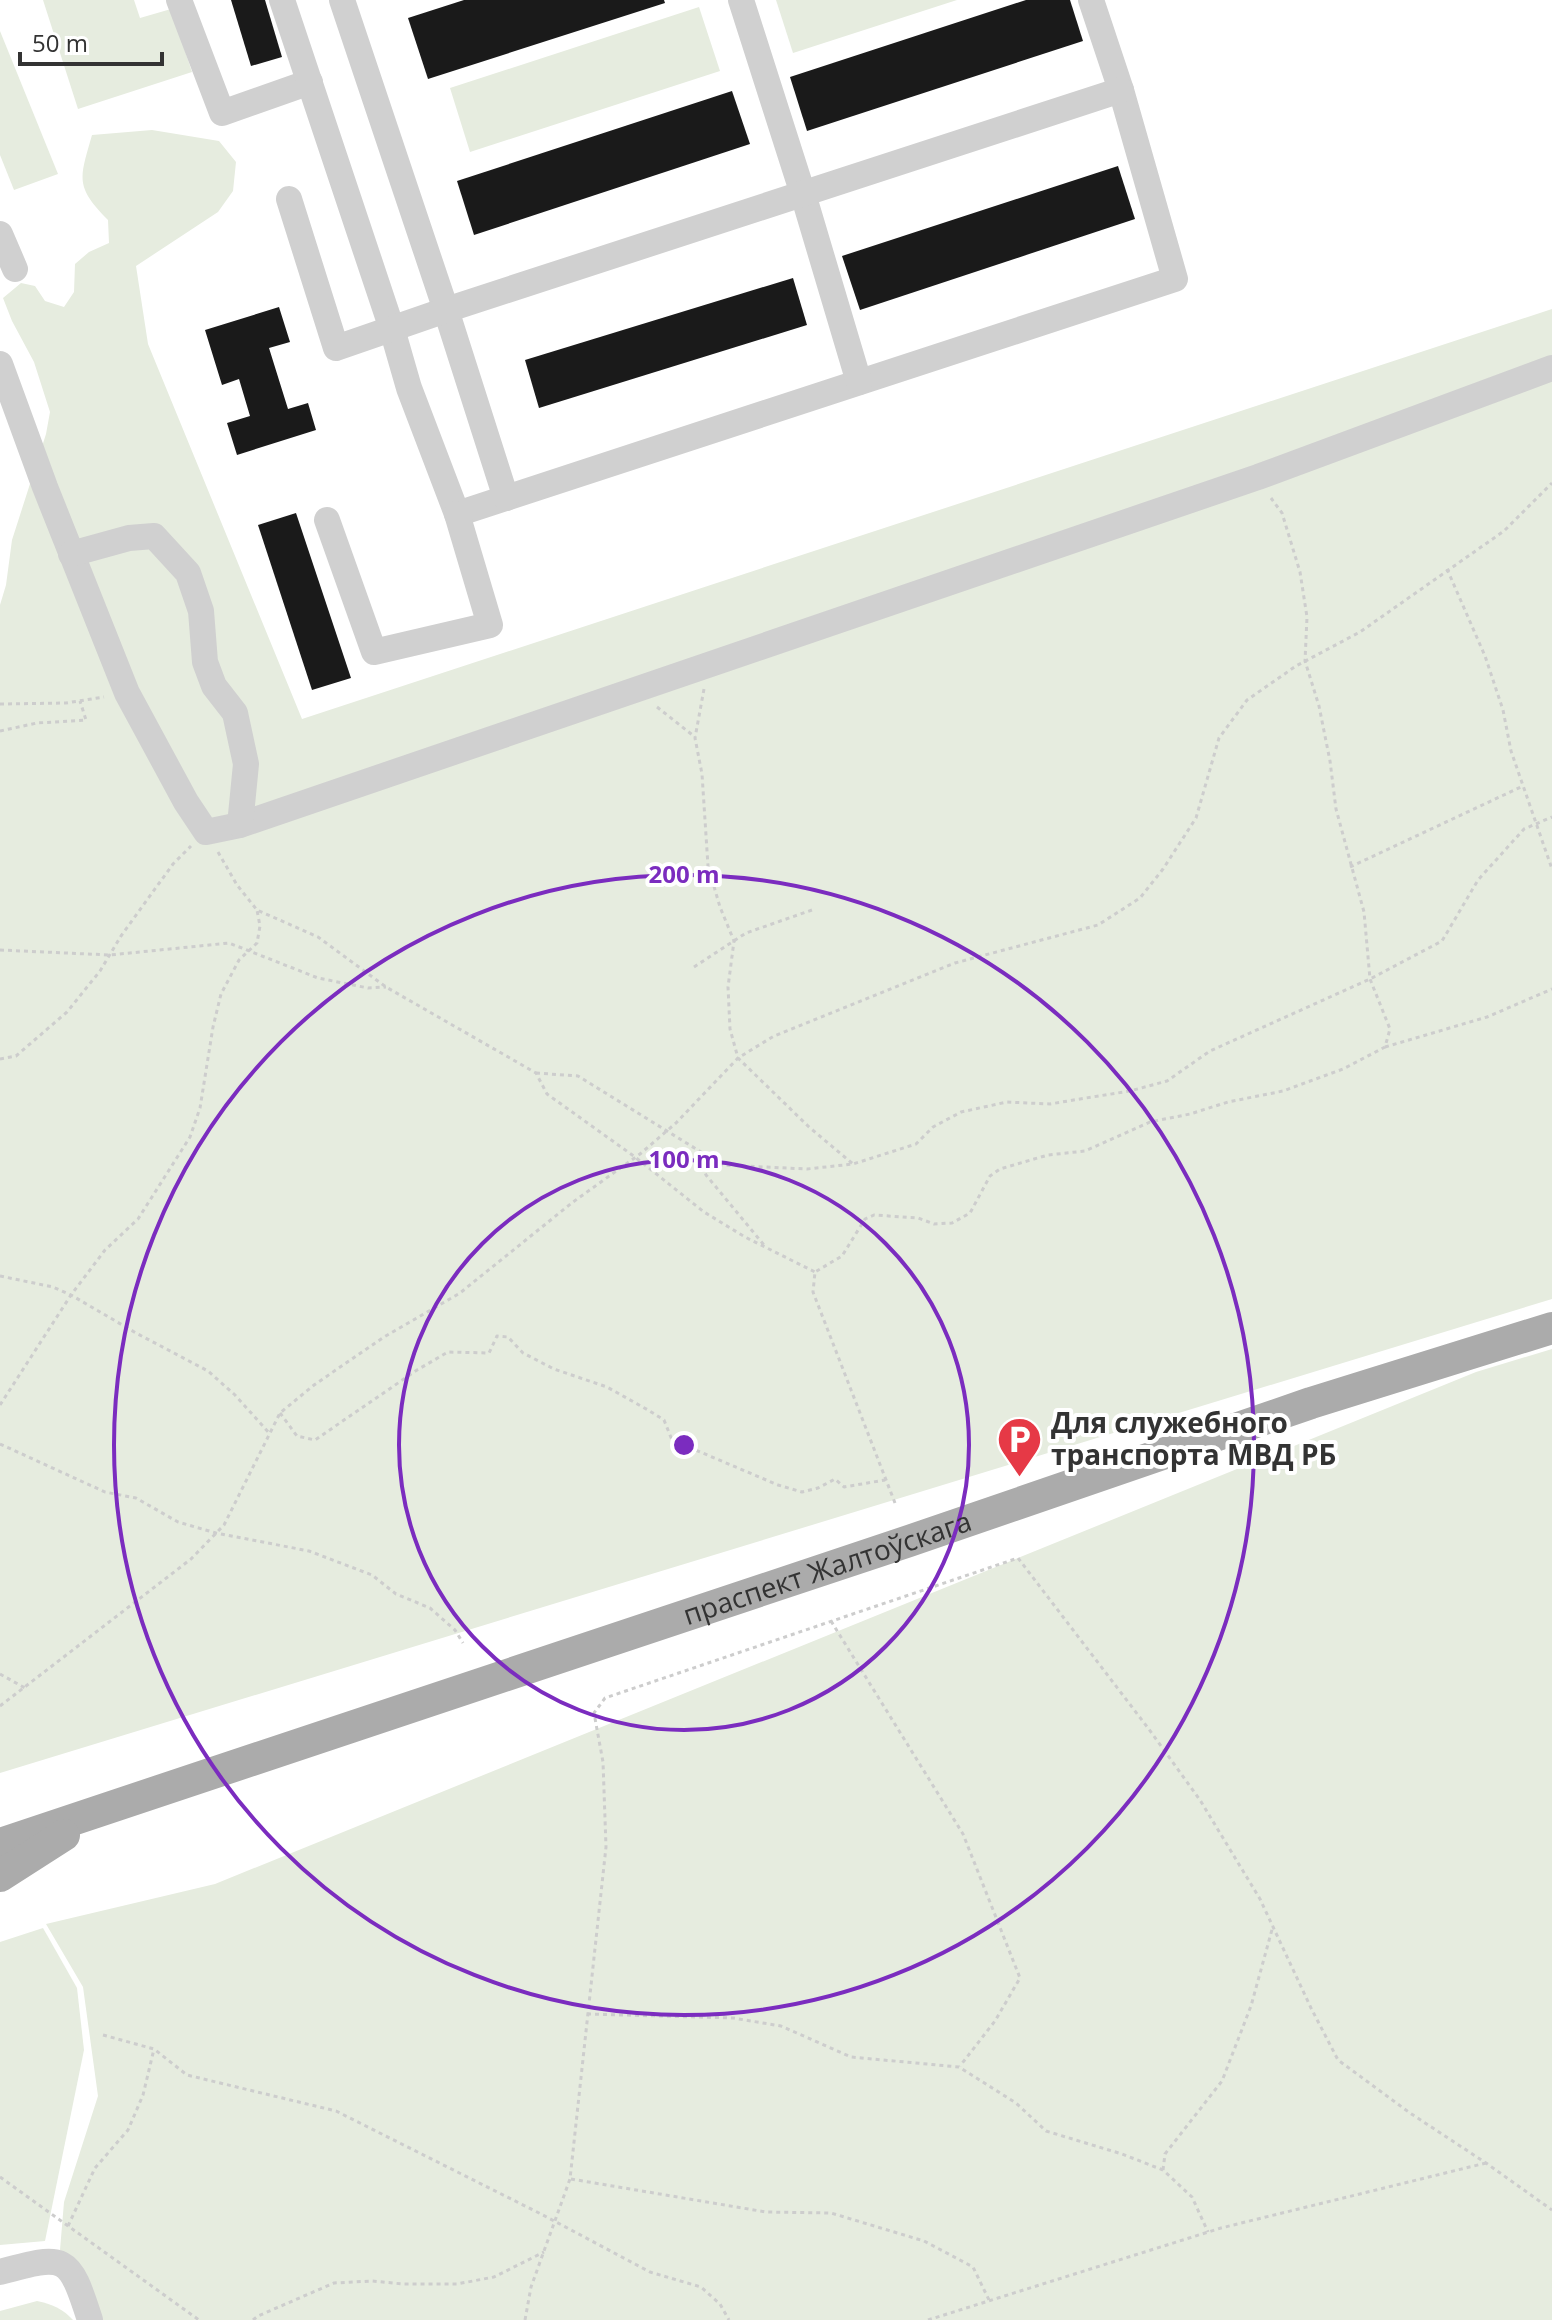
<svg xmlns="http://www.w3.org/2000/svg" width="1552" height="2320" viewBox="0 0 1552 2320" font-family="'Open Sans',sans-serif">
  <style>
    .green { fill: #e6ecdf }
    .building { fill: #1a1a1a }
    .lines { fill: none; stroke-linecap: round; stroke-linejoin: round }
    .path { stroke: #cdcdcd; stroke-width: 3; stroke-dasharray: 4 4; stroke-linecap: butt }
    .minor { stroke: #d0d0d0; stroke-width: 26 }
    .major { stroke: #ababab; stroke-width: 32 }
    .ring { fill: none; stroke: #7b2cbf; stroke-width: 4 }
    .labels { text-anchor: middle; stroke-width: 8; stroke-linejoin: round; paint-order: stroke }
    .poi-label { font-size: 28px; font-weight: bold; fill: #333; stroke: #fff; text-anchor: start }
    .street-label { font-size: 28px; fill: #333; stroke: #fff }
    .centre { fill: #7b2cbf; stroke: #fff; stroke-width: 4 }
    .ring-label { font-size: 24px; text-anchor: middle; font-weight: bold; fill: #7b2cbf; stroke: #fff; stroke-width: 8; stroke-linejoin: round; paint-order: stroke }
  </style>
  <rect width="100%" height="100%" fill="#fff"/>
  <g class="green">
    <path d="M43 0H134L140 18 171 9 192 72 78 109Z"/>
    <path d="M776 0H957L793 53Z"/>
    <path d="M699 7 720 71 470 152 450 88Z"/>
    <path d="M0 31 58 174 14 190 0 155Z"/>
    <path d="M152 130 219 141 236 162 233 191 218 212 136 266 148 344 302 719 1552 309V1299L0 1773V605L6 585 12 540 46 434 50 412 34 362 12 321 3 298 21 283 35 286 45 301 64 307 74 292 75 264 89 252 109 243 108 220C74 186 80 178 92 135Z"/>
    <path d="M1552 1349V2320H100L76 2261 60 2250 64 2202 98 2096 83 1987 46 1924 215 1884 1476 1372Z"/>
    <path d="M43 1928 77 1988 84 2050 45 2241 0 2245V1942Z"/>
    <path d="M37 2301C52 2304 63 2309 73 2320H0V2311Z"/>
  </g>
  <g class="building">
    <path d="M231 0H265L282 57 251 66Z"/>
    <path d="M464 0H664L665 3 428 79 408 18Z"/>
    <path d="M1026 0H1070L1083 41 807 131 790 77Z"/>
    <path d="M732 91 750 144 474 235 457 181Z"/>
    <path d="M1118 166 1135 219 860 310 842 256Z"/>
    <path d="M793 278 807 325 539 408 525 360Z"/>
    <path d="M279 307 290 342 269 348 288 409 308 403 316 430 237 455 227 423 250 416 239 379 222 385 205 330Z"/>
    <path d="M296 513 351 678 312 690 258 525Z"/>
  </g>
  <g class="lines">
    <g class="path">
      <path d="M1447 569 1485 656 1503 710 1511 751 1552 869"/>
      <path d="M704 689 695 738 702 774 708 866 720 907 734 941 728 987 730 1029 738 1058 809 1127 853 1164"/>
      <path d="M0 704 66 703 104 697"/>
      <path d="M657 707 695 737"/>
      <path d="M0 731 37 723 86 720 80 701"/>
      <path d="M218 852 237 885 257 910 318 937 386 987 536 1073 547 1094 635 1157 704 1212 745 1237 815 1272"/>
      <path d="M1350 867 1523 786"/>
      <path d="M0 950 110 955 229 943 318 978 368 988 386 987"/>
      <path d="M694 967 746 933 812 910"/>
      <path d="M1385 1047 1487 1017 1552 989"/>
      <path d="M0 1059 16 1056 67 1012 100 971 121 936 173 864 191 846"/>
      <path d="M536 1073 578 1076 722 1165 807 1169 853 1164 916 1144 933 1127 961 1112 1007 1102 1050 1104 1086 1098 1130 1091 1167 1081 1210 1051 1370 979 1442 941 1478 880 1524 829 1552 817"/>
      <path d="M697 1151 706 1175 764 1245"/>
      <path d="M0 1276 53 1287 71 1295 136 1333 208 1371 235 1395 270 1434"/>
      <path d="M0 1405 71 1295 105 1250 138 1219 190 1137 200 1108 213 1027 221 994 239 960 257 943 260 926 257 910"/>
      <path d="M280 1413 297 1436 315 1440 417 1370 448 1352 489 1353 497 1336 508 1337 523 1353 554 1369 607 1387 648 1410 664 1420 672 1440 778 1485 802 1492 818 1488 835 1479 844 1487 885 1480"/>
      <path d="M0 1444 105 1492 136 1498 178 1522 216 1533 309 1551 372 1575 396 1594 430 1608 455 1630 463 1643"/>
      <path d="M895 1503 813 1292 815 1272 842 1256 865 1219 874 1215 918 1218 934 1224 952 1223 970 1213 990 1176 1000 1169 1048 1155 1085 1151 1150 1122 1190 1114 1228 1102 1283 1091 1343 1069 1385 1047 1390 1029 1370 979 1364 912 1336 809 1330 761 1319 706 1305 661 1307 617 1300 572 1282 513 1271 498"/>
      <path d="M831 1621 963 1834 1020 1978 995 2021 960 2066"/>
      <path d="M0 1674 25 1688"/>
      <path d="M0 1706 191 1559 224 1525 280 1413 314 1385 384 1337 460 1293 573 1202 640 1154 676 1123 738 1058 774 1036 955 963 1098 925 1140 898 1163 869 1196 818 1219 738 1247 700 1296 666 1360 632 1504 531 1552 483"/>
      <path d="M587 2014 733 2018 781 2026 851 2057 959 2067 1016 2103 1046 2131 1122 2154 1163 2170 1192 2197 1208 2232"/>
      <path d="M103 2035 154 2049 187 2075 336 2111 541 2214 650 2272 701 2287 720 2304 729 2320"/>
      <path d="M1163 2170 1165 2154 1222 2081 1251 2006 1273 1926"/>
      <path d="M0 2177 199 2320"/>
      <path d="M571 2179 766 2212 831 2213 924 2241 973 2267 989 2300"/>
      <path d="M68 2226 95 2168 128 2130 143 2095 154 2049"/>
      <path d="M253 2320 258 2316 334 2283 372 2281 403 2284H457L494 2277 544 2252"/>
      <path d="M525 2320 531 2287 570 2179 606 1847 603 1762 594 1713 605 1698 1018 1558 1148 1728 1200 1800 1260 1899 1311 2008 1338 2060 1410 2113 1486 2163 1552 2210"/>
      <path d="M928 2320 1221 2228 1486 2163"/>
    </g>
    <g class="minor">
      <path d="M179 0 222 113 310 82"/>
      <path d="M282 0 392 329 409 388 457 514 1175 279 1121 90 1091 0"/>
      <path d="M342 0 446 310 506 498"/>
      <path d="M741 0 803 194 859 382"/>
      <path d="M289 199 336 348 446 310 1121 90"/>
      <path d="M0 234 15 269"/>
      <path d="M0 364 45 487 127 693 186 802 206 832 240 825 1258 477 1552 368"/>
      <path d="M327 520 374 652 490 625 457 514"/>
      <path d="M71 554 129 538 154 536 188 573 201 611 205 662 214 686 235 713 246 764 240 825"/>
      <path d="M0 2272C66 2254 69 2254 90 2320"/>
    </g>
    <g class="major">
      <path id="s1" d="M0 1844 909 1541 1311 1403 1552 1328"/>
      <path d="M0 1876 64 1835"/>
    </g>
  </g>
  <g class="ring">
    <circle cx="684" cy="1445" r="285"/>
    <circle cx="684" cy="1445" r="570"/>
  </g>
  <defs>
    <symbol id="parking-pin" viewBox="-11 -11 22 30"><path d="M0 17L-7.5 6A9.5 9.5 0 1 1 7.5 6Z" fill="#e63946" stroke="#fff"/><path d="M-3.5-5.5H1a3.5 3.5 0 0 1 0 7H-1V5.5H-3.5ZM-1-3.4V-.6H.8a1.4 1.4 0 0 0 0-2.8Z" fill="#fff"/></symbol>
  </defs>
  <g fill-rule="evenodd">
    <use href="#parking-pin" x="994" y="1414" width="51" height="69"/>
  </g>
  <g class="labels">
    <g class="poi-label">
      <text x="1051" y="1433">Для служебного<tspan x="1051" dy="32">транспорта МВД РБ</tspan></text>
    </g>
    <g class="street-label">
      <text dy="10" stroke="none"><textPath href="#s1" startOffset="872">праспект Жалтоўскага</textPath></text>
    </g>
  </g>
  <circle cx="684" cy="1445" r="12" class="centre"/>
  <g class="ring-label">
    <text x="684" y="883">200 m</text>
    <text x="684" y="1168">100 m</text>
  </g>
  <path d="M20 52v12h142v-12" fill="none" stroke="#333333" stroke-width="4"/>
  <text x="32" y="52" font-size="24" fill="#333333" stroke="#ffffff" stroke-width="6" paint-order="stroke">50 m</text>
</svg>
